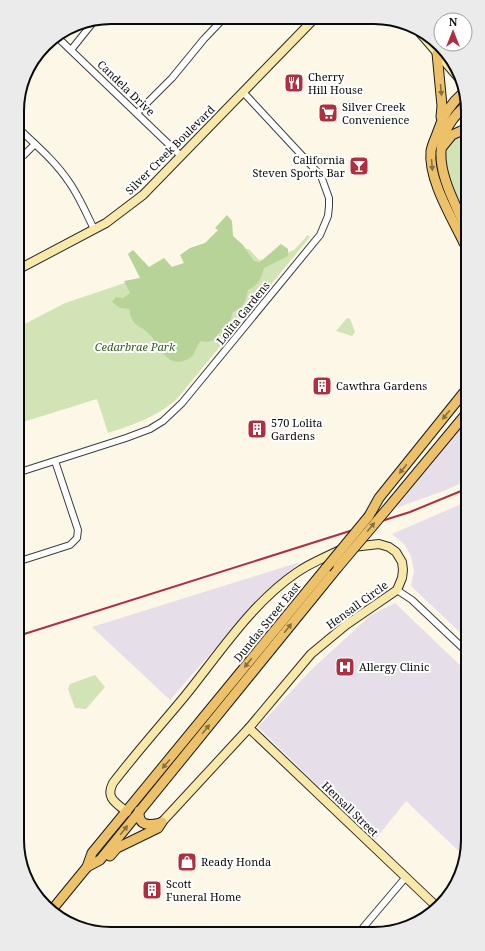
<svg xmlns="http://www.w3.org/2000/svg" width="485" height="951" viewBox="0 0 485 951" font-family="'Noto Serif',serif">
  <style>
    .industrial { fill: #e6dee8 }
    .green { fill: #d2e4b6 }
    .forest { fill: #b7d397 }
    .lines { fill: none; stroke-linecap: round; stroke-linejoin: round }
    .street-casing { stroke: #3d3d3d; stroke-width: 8 }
    .secondary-casing { stroke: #2c2c2c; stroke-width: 10 }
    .primary-casing { stroke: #1b1b1b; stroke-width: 11 }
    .street { stroke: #fff; stroke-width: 6 }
    .secondary { stroke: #f8e8a9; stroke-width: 8 }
    .primary { stroke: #edc169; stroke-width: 9 }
    .rail { stroke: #ad2f40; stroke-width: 2 }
    .primary-bridge-casing { stroke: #1b1b1b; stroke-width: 11; stroke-linecap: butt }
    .primary-bridge { stroke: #edc169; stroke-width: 9 }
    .oneway { fill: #876f3e }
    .labels { text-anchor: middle; stroke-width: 4; stroke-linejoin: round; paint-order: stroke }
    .poi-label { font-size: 11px; fill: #0a0a0a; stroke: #fff; text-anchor: start }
    .street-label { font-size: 11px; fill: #0a0a0a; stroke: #fff }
    .park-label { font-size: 11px; font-style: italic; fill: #325b21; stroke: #fff }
    .rim { fill: none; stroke: #0a0a0a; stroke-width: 2 }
  </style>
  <rect width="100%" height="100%" fill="#fdf7e8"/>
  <g class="industrial">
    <path d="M465 424 466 481 446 490 396 508 414 485Z"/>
    <path d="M466 502V638L411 586 414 571 411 556 404 544 392 534Z"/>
    <path d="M300 562 257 600 170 700 92 627Z"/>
    <path d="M395 603 467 672 468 846 464 856 406 801 374 841 258 727 311 670 371 615Z"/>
  </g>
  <g class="green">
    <path d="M459 137H463L464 210C454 189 430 152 459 137Z"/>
    <path d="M308 235 310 237 176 400C154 418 135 424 108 433L97 399 20 423 19 327 65 303 223 250 249 249 259 260 274 258 294 250Z"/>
    <path d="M347 318 350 319 355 332 352 336 336 331Z"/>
    <path d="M95 675 105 687 86 709 75 708 68 689 70 684Z"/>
  </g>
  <path class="forest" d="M227 215 232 221 233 236 243 245 254 261 260 262 281 244 288 249V256L264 268C260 280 260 284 248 290 245 302 245 306 233 312L228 327 218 334 214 340 207 342 201 341C197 345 196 350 193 355 191 358 187 360 183 361 166 366 160 346 151 336 140 323 133 330 129 309L120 308 112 302 116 297 123 298 130 293 124 281 140 278 128 254 133 250 149 267 164 258 172 267 184 263 180 255 190 248 205 243 218 230 215 228Z"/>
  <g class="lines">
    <defs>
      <g id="street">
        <path d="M56 36 181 156"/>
        <path d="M71 50 95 20"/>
        <path d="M137 113 172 78 204 39 224 18"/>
        <path d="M18 128C36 145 55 161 69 182 79 196 86 213 94 229"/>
        <path d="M18 159 24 155 35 144"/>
        <path d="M20 472 126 438 150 429 163 421 182 403 320 235 328 216 329 206V198L321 176 243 92"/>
        <path d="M20 561 70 545 77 538 78 530 55 461"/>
        <path d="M397 590 412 600 467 652"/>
        <path d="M361 930 406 877"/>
      </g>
      <g id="secondary">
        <path d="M420 33 463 83"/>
        <path d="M19 269 106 223 143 195 315 18"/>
        <path d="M249 728 436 906"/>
        <path d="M127 812C116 803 105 798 113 783 136 753 161 725 185 696 219 654 251 604 296 573 310 563 326 557 342 549"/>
        <path d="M162 822 249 728 311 654 346 625 397 590 402 578 403 570 402 562 396 552 389 547 379 544 353 547"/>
      </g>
      <g id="primary">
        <path d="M437 53 442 106 441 117"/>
        <path d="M463 93C450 104 443 115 438 131 436 137 432 145 431 151 428 179 452 218 464 243"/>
        <path d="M463 108C423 145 446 184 464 224"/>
        <path d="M443 146 452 135 463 130"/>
        <path d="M387 509 465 415"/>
        <path d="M369 516 379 498 465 391"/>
        <path d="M139 811C138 826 149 826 160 823"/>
        <path d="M110 856 117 848 158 828 162 822"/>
        <path d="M87 867 100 860 338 567"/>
        <path d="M51 911 87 867 92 853 326 568"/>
      </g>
    </defs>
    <use href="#street" class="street-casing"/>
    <use href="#secondary" class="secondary-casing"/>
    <use href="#primary" class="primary-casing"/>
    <use href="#street" class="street"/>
    <use href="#secondary" class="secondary"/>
    <use href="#primary" class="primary"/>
    <path class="rail" d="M21 635 410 512 466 489"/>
    <defs>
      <g id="primary-bridge">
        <path d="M338 567 387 509"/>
        <path d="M326 568 369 516"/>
      </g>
    </defs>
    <use href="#primary-bridge" class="primary-bridge-casing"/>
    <use href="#primary-bridge" class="primary-bridge"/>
  </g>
  <defs><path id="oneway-solid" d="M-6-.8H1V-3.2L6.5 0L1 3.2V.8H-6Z"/></defs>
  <g class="oneway">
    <use href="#oneway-solid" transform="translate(441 90) rotate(85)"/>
    <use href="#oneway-solid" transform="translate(432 165) rotate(85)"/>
    <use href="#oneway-solid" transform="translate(446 415) rotate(129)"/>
    <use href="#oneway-solid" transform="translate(403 469) rotate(129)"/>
    <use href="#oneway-solid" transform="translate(371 527) rotate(-50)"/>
    <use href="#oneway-solid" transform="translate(288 628) rotate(-51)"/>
    <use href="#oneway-solid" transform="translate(248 663) rotate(129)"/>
    <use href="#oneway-solid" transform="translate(206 729) rotate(-51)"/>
    <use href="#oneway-solid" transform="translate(166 764) rotate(130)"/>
    <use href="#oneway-solid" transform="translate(124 830) rotate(-51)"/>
  </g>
  <defs>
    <symbol id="restaurant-square" viewBox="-11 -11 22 22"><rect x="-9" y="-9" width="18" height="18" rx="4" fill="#ad2f40" stroke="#fff"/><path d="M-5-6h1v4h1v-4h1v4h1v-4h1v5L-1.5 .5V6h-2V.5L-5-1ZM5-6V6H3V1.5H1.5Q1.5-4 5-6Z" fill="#fff"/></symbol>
    <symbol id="supermarket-square" viewBox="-11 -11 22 22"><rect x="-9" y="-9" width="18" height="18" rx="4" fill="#ad2f40" stroke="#fff"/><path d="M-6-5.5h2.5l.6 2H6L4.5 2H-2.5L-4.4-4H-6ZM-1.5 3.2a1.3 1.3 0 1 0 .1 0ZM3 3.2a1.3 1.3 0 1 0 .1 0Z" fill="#fff"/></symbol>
    <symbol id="bar-square" viewBox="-11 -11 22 22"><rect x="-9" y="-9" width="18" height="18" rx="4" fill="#ad2f40" stroke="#fff"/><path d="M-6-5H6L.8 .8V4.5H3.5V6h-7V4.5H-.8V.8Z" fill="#fff"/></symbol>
    <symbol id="building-square" viewBox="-11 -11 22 22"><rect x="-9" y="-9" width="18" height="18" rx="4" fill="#ad2f40" stroke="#fff"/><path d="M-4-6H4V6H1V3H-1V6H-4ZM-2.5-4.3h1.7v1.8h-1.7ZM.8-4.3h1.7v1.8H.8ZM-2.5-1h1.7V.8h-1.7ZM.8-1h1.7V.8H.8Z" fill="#fff"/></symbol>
    <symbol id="hospital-square" viewBox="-11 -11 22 22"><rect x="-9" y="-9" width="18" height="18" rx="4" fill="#ad2f40" stroke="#fff"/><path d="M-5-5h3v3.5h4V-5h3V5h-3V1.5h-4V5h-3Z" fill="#fff"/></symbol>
    <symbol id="shop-square" viewBox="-11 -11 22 22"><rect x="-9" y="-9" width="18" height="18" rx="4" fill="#ad2f40" stroke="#fff"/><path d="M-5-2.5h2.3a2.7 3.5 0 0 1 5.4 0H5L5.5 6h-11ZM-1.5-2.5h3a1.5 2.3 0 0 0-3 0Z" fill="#fff"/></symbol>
  </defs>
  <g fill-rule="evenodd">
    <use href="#restaurant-square" x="283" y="72" width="22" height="22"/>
    <use href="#supermarket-square" x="317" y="102" width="22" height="22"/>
    <use href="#bar-square" x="348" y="155" width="22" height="22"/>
    <use href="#building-square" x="311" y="375" width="22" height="22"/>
    <use href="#building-square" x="246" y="418" width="22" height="22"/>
    <use href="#hospital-square" x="334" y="656" width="22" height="22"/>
    <use href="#shop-square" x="176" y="851" width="22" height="22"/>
    <use href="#building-square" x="141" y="879" width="22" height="22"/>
  </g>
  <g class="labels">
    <g class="poi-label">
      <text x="308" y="81">Cherry<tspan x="308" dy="13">Hill House</tspan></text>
      <text x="342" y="111">Silver Creek<tspan x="342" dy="13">Convenience</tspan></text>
      <text x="345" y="164" text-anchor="end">California<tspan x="345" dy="13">Steven Sports Bar</tspan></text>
      <text x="336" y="390">Cawthra Gardens</text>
      <text x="271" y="427">570 Lolita<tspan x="271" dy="13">Gardens</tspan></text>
      <text x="359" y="671">Allergy Clinic</text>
      <text x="201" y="866">Ready Honda</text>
      <text x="166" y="888">Scott<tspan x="166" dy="13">Funeral Home</tspan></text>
    </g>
    <g class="street-label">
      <text transform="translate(126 88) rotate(44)" y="4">Candela Drive</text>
      <text transform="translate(170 150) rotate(-45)" y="4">Silver Creek Boulevard</text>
      <text transform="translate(243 313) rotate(-51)" y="4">Lolita Gardens</text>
      <text transform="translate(357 605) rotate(-36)" y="4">Hensall Circle</text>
      <text transform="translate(267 622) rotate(-51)" y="4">Dundas Street East</text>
      <text transform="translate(350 809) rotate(44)" y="4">Hensall Street</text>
    </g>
    <g class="park-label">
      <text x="135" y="351">Cedarbrae Park</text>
    </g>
  </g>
  <path d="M0 0H485V951H0ZM111 24H374A87 87 0 0 1 461 111V840A87 87 0 0 1 374 927H111A87 87 0 0 1 24 840V111A87 87 0 0 1 111 24Z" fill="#ebebeb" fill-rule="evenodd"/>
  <path class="rim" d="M111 24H374A87 87 0 0 1 461 111V840A87 87 0 0 1 374 927H111A87 87 0 0 1 24 840V111A87 87 0 0 1 111 24Z"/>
  <g transform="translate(453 32)"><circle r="19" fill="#ffffff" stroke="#9d9d9d"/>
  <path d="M0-3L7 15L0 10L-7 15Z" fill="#ad2f40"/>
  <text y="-6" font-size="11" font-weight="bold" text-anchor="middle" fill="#0a0a0a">N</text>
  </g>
</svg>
